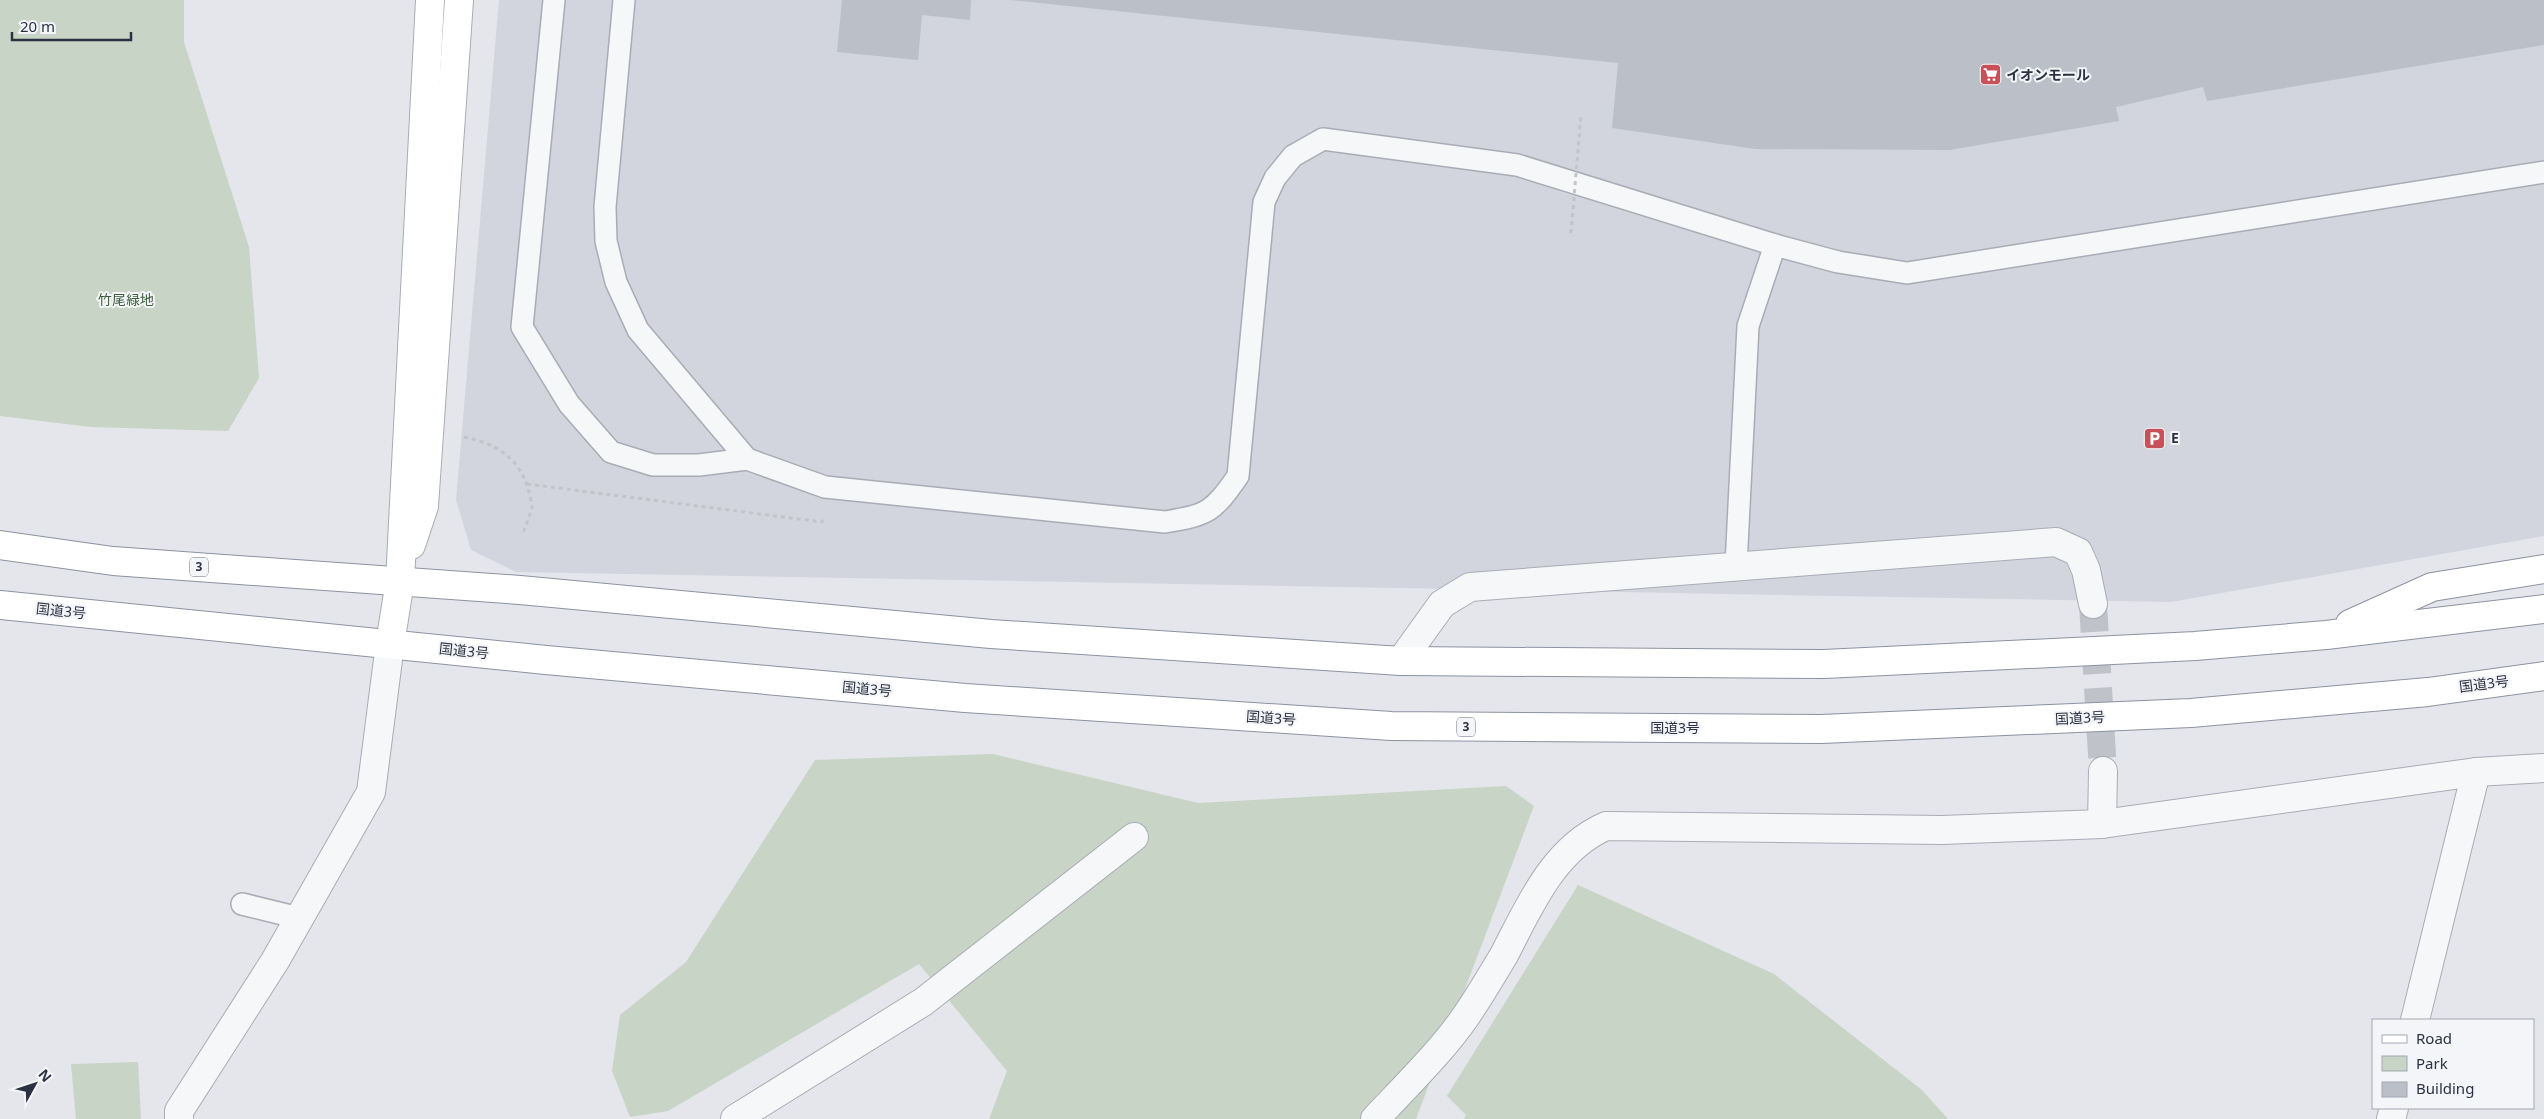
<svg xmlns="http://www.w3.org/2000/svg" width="2544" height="1119" viewBox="0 0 2544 1119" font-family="'Noto Sans','Noto Sans JP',sans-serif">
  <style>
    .built { fill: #d2d5dd }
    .green { fill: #c8d4c5 }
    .building { fill: #bbbfc8 }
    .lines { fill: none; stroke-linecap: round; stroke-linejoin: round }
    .street-tunnel { stroke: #bfc2c9; stroke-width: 28; stroke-dasharray: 28 14; stroke-linecap: butt }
    .lane-casing { stroke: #a9acb5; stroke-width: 24 }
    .street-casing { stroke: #a9acb5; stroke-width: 30 }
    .secondary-casing { stroke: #a9acb5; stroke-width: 30 }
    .highway-casing { stroke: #8c92a1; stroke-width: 30 }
    .path { stroke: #c1c4ca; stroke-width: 3; stroke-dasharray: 4 4; stroke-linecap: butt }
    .lane { stroke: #f6f7f9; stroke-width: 21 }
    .street { stroke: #f6f7f9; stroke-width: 28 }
    .secondary { stroke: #fff; stroke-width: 28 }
    .highway { stroke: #fff; stroke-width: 28 }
    .path-bridge { stroke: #c1c4ca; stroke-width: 3; stroke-dasharray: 4 4; stroke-linecap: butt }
    .labels { text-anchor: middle; stroke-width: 4; stroke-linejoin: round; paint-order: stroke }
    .shield { fill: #f3f5f8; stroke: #686c79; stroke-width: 1 }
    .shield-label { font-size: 12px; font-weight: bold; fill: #2c3243 }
    .poi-label { font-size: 14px; font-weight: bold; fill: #2c3243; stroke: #f3f5f8; text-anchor: start }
    .park-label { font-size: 14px; fill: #3e5e3a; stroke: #f3f5f8 }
    .street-label { font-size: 14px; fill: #2c3243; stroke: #f3f5f8 }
  </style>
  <rect width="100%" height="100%" fill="#e4e6eb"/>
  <path class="built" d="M499 0H2544V536L2171 602 516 572 471 550 456 500Z"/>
  <g class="green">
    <path d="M0 0H184V42L249 247 259 378 228 431 91 427 0 416Z"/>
    <path d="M993 754 1198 803 1506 786 1534 806 1416 1119H989L1007 1071 919 964 668 1111 630 1117 612 1071 620 1015 686 962 815 760Z"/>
    <path d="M1578 885 1774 974 1922 1090 1948 1119H1464L1466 1115 1447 1096Z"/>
    <path d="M138 1062 141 1119H76L71 1064Z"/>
  </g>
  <g class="building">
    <path d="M842 0H971L970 20 922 15 918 60 837 52Z"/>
    <path d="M1010 0H2544V45L2207 101 2203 87 2116 107 2119 121 1950 150 1755 149 1612 128 1618 63Z"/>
  </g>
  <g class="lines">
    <path class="street-tunnel" d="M2093 604 2103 771"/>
    <defs>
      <g id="lane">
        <path d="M554 0 522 327 569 404 611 452 653 465H699L747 459"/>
        <path d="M624 0 605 207 606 241 616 282 638 330 747 459 825 487 1165 522C1208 515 1213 512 1238 476L1264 202 1275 178 1293 156 1323 139 1517 165 1775 245 1838 262 1907 273 2544 172"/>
        <path d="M1736 566 1748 326 1775 245"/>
        <path d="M242 904 299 918"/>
      </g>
      <g id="street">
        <path d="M1401 661 1442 604 1470 587 2056 542 2078 552 2086 570 2093 604"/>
        <path d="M2102 824 2103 771"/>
        <path d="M2415 1020 2476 772"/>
        <path d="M179 1119V1111L275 961 371 792 390 644"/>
        <path d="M735 1119 923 1002 1134 837"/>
        <path d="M1375 1119C1404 1088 1442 1051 1466 1016 1479 997 1492 975 1504 955 1529 907 1553 849 1606 826L1942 830 2102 824 2476 772 2544 768"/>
        <path d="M2391 1119 2394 1108"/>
      </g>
      <g id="secondary">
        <path d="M411 545 424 506 459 0"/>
        <path d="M390 644 400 581 430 0"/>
      </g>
      <g id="highway">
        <path d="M0 545 113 561 520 590 991 634 1401 661 1824 664 2195 646 2326 635 2544 609"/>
        <path d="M0 605 546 660 965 698 1391 726 1821 729 2191 713 2428 692 2544 676"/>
        <path d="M2350 624 2432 587 2544 569"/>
      </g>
    </defs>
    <use href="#lane" class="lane-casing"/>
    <use href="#street" class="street-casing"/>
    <use href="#secondary" class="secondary-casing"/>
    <use href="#highway" class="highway-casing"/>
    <g class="path">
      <path d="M464 437C496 443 521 459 529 492 530 497 532 503 532 507 530 516 526 525 523 533"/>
      <path d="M527 484 822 522 823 517"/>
    </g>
    <use href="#lane" class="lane"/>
    <use href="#street" class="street"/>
    <use href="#secondary" class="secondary"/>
    <use href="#highway" class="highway"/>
    <path class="path-bridge" d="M1571 233 1581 115"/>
  </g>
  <defs>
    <symbol id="supermarket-square" viewBox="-11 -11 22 22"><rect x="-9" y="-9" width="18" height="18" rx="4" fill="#c95058" stroke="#f3f5f8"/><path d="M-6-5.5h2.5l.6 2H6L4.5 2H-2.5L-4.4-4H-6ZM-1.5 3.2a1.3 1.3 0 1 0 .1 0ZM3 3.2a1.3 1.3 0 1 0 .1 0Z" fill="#fff"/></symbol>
    <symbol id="parking-square" viewBox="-11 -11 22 22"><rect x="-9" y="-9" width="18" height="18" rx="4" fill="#c95058" stroke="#f3f5f8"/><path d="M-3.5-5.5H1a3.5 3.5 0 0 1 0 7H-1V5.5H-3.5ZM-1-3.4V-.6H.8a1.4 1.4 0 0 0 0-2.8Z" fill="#fff"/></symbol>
  </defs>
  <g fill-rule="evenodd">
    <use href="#supermarket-square" x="1978" y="62" width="25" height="25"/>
    <use href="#parking-square" x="2142" y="426" width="25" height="25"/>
  </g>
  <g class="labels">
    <g class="shield">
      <rect x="190" y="557.5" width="18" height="19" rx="4"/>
      <rect x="1457" y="717.5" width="18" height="19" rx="4"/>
    </g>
    <g class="shield-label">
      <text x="199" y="571">3</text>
      <text x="1466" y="731">3</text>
    </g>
    <g class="poi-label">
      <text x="2006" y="80">イオンモール</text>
      <text x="2171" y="443">E</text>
    </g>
    <g class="park-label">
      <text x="126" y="305">竹尾緑地</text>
    </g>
    <g class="street-label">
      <text transform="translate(61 611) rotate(6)" y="5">国道3号</text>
      <text transform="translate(464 651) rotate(6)" y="5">国道3号</text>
      <text transform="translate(2484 684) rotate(-7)" y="5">国道3号</text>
      <text transform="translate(867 689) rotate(5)" y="5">国道3号</text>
      <text transform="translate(1271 718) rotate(4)" y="5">国道3号</text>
      <text transform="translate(2080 718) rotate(-3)" y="5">国道3号</text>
      <text x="1675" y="733">国道3号</text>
    </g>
  </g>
  <rect x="2372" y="1019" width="162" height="90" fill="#f3f5f8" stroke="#a3a7b0"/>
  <rect x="2382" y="1035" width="25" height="8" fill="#ffffff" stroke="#a3a7b0"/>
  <text x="2416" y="1044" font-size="15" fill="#2c3243">Road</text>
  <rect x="2382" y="1056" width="25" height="15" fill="#c8d4c5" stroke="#a3a7b0"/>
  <text x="2416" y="1069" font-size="15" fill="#2c3243">Park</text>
  <rect x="2382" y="1082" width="25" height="15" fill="#bbbfc8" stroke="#a3a7b0"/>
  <text x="2416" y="1094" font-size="15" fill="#2c3243">Building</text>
  <g transform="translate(35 1084) rotate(50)" stroke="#f3f5f8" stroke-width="4" paint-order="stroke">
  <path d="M0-4L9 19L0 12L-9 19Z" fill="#2c3243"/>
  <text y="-8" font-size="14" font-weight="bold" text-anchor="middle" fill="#2c3243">N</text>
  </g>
  <path d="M12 32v8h119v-8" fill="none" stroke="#2c3243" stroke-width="2.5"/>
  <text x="20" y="32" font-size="15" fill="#2c3243" stroke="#f3f5f8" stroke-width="4" paint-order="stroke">20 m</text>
</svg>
